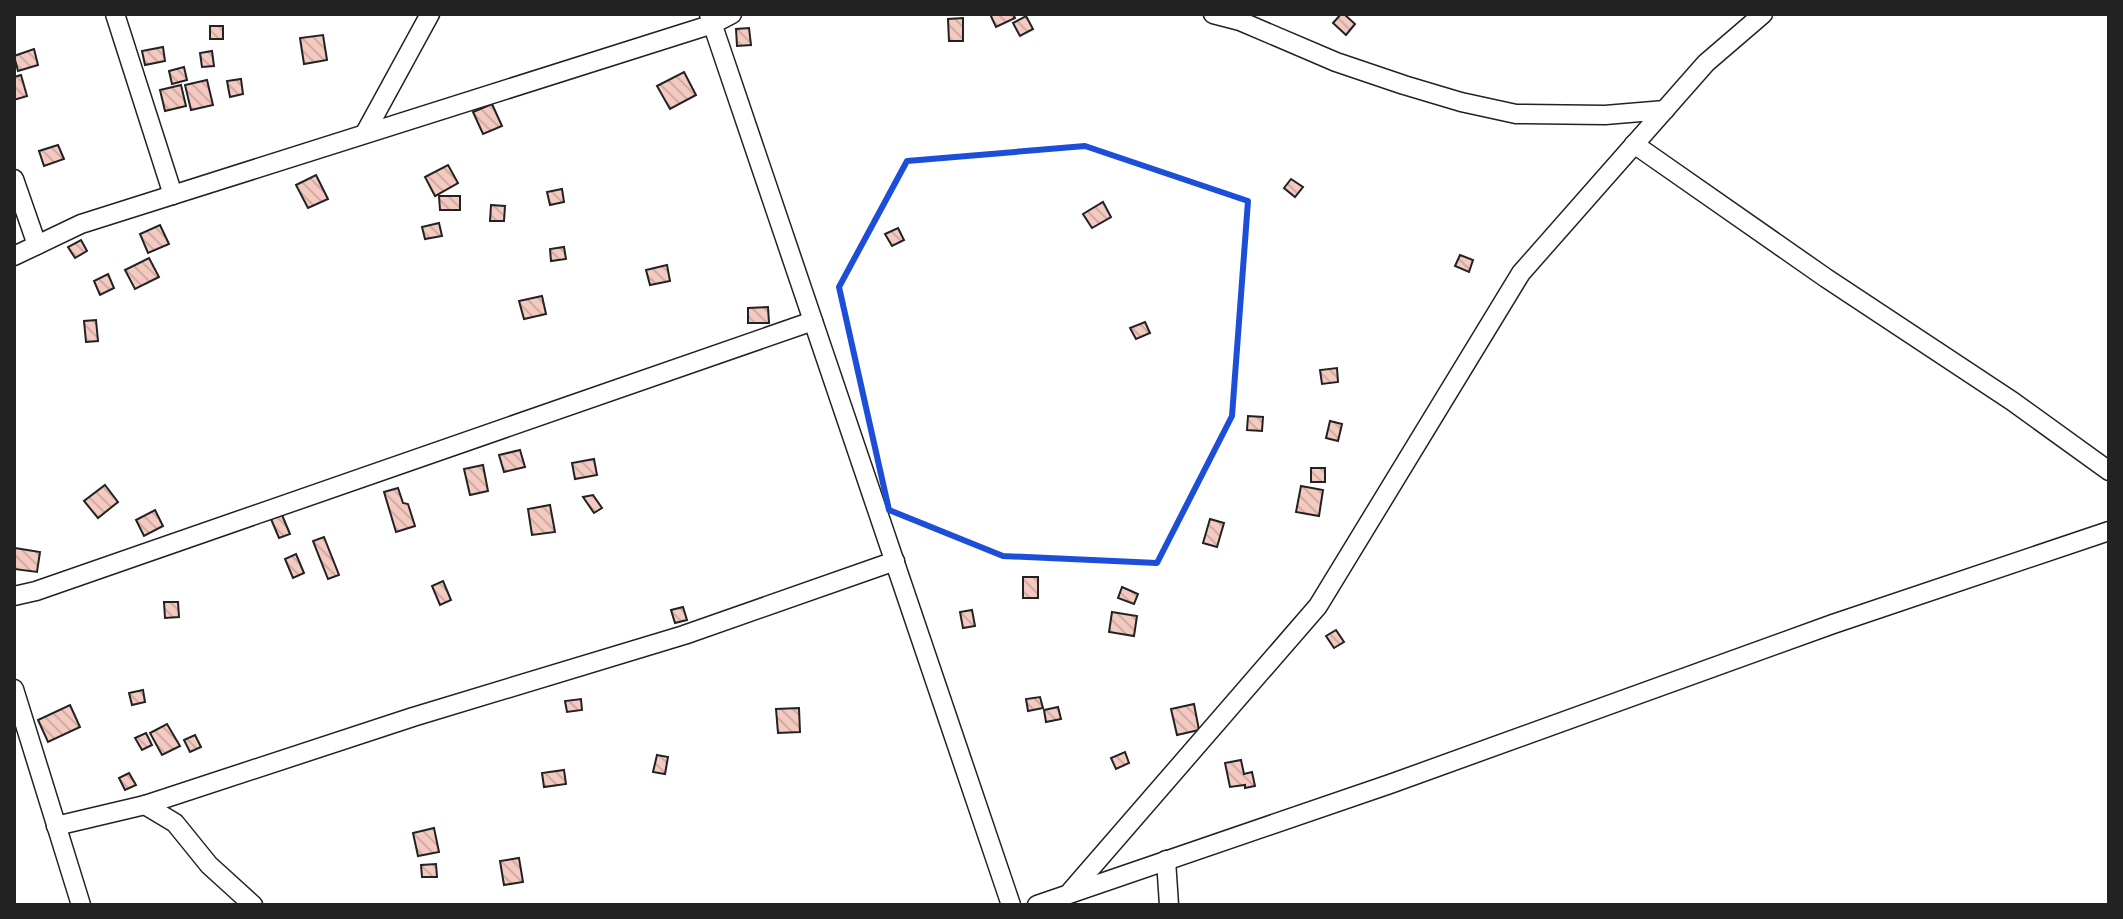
<svg xmlns="http://www.w3.org/2000/svg" width="2123" height="919" viewBox="0 0 2123 919" font-family="Commissioner,sans-serif">
  <style>
    .building { fill: url(#building-back-hatch); stroke: #222; stroke-width: 2 }
    .lines { fill: none; stroke-linecap: round; stroke-linejoin: round }
    .minor-casing { stroke: #222; stroke-width: 21 }
    .minor { stroke: #fff; stroke-width: 18 }
    .marked { fill: none; stroke: #1d4ed8; stroke-width: 6; stroke-linejoin: round }
  </style>
  <defs>
    <pattern id="building-back-hatch" width="6" height="6" patternUnits="userSpaceOnUse" patternTransform="scale(2)"><rect width="6" height="6" fill="#f3c9c0"/><path d="M-1 5l2 2M0 0l6 6M5-1l2 2" fill="none" stroke="#d0aca5"/></pattern>
  </defs>
  <rect width="100%" height="100%" fill="#fff"/>
  <g class="building">
    <path d="M990 14H1013L1015 18 996 27Z"/>
    <path d="M1341 14H1344L1355 24 1346 35 1333 23Z"/>
    <path d="M1026 16 1033 29 1020 36 1013 23Z"/>
    <path d="M963 18V41H949L948 19Z"/>
    <rect x="210" y="26" width="13" height="13"/>
    <path d="M749 28 751 45 737 46 736 29Z"/>
    <path d="M323 35 327 60 304 64 300 38Z"/>
    <path d="M163 47 165 61 145 65 142 51Z"/>
    <path d="M34 49 38 65 18 71 14 56Z"/>
    <path d="M212 51 214 66 202 67 200 53Z"/>
    <path d="M184 67 187 80 172 84 169 71Z"/>
    <path d="M684 72 696 95 670 109 657 86Z"/>
    <path d="M21 75 27 96 14 100V77Z"/>
    <path d="M241 79 243 94 230 97 227 81Z"/>
    <path d="M207 80 213 105 191 110 185 85Z"/>
    <path d="M181 85 186 106 165 111 160 90Z"/>
    <path d="M492 104 502 126 483 134 473 112Z"/>
    <path d="M58 145 64 159 44 166 39 151Z"/>
    <path d="M448 165 458 183 435 196 425 177Z"/>
    <path d="M316 175 328 199 308 208 296 185Z"/>
    <path d="M1291 179 1303 187 1295 197 1284 188Z"/>
    <path d="M562 189 564 202 550 205 547 192Z"/>
    <path d="M439 196H460V210H440Z"/>
    <path d="M1103 202 1111 217 1092 228 1083 214Z"/>
    <path d="M491 205 505 206 504 221H490Z"/>
    <path d="M439 223 442 236 425 239 422 227Z"/>
    <path d="M160 225 169 244 148 253 140 234Z"/>
    <path d="M898 228 904 240 892 246 885 234Z"/>
    <path d="M81 240 87 251 75 258 68 247Z"/>
    <path d="M564 247 566 259 551 261 550 249Z"/>
    <path d="M1460 255 1473 260 1469 272 1455 266Z"/>
    <path d="M149 258 159 277 135 289 125 270Z"/>
    <path d="M667 265 670 281 650 285 646 270Z"/>
    <path d="M108 274 114 288 100 295 94 281Z"/>
    <path d="M542 296 546 314 524 319 519 301Z"/>
    <path d="M768 307 769 323H748V308Z"/>
    <path d="M96 320 98 341 86 342 84 321Z"/>
    <path d="M1145 322 1150 333 1136 339 1130 328Z"/>
    <path d="M1337 368 1338 382 1322 384 1320 370Z"/>
    <path d="M1248 416 1263 417 1262 431 1247 430Z"/>
    <path d="M1330 421 1342 424 1338 441 1326 438Z"/>
    <path d="M520 450 525 467 504 472 499 455Z"/>
    <path d="M594 459 597 475 575 479 572 463Z"/>
    <path d="M483 465 488 491 470 495 464 469Z"/>
    <rect x="1311" y="468" width="14" height="14"/>
    <path d="M105 485 118 502 98 518 84 501Z"/>
    <path d="M1301 486 1323 490 1319 516 1296 512Z"/>
    <path d="M398 488 403 503 408 504 415 526 396 532 384 492Z"/>
    <path d="M593 495 602 508 594 513 583 497Z"/>
    <path d="M550 505 555 532 532 535 528 509Z"/>
    <path d="M155 510 163 526 144 536 136 520Z"/>
    <path d="M282 515 290 534 279 538 271 519Z"/>
    <path d="M1210 519 1224 523 1217 547 1203 543Z"/>
    <path d="M324 537 339 575 328 579 313 541Z"/>
    <path d="M15 548 40 552 37 572 14 569Z"/>
    <path d="M296 554 304 573 293 578 285 559Z"/>
    <rect x="1023" y="577" width="15" height="21"/>
    <path d="M443 581 451 600 440 605 432 586Z"/>
    <path d="M1122 587 1138 594 1134 604 1118 598Z"/>
    <path d="M164 602H178L179 617 165 618Z"/>
    <path d="M683 607 687 620 675 623 671 610Z"/>
    <path d="M972 610 975 626 963 628 960 612Z"/>
    <path d="M1112 612 1137 616 1134 636 1109 632Z"/>
    <path d="M1336 630 1344 642 1334 648 1326 636Z"/>
    <path d="M143 690 145 702 132 705 129 693Z"/>
    <path d="M1040 697 1043 708 1028 711 1026 699Z"/>
    <path d="M581 699 582 710 567 712 565 701Z"/>
    <path d="M1194 704 1199 730 1177 735 1171 709Z"/>
    <path d="M70 705 80 727 48 742 38 720Z"/>
    <path d="M1058 707 1061 719 1046 722 1044 710Z"/>
    <path d="M799 708 800 732 778 733 776 709Z"/>
    <path d="M167 724 180 746 162 755 150 733Z"/>
    <path d="M146 733 152 745 142 750 135 738Z"/>
    <path d="M195 735 201 747 190 752 184 740Z"/>
    <path d="M1125 752 1129 763 1116 769 1111 758Z"/>
    <path d="M657 755 668 757 665 774 653 772Z"/>
    <path d="M1241 760 1244 774 1252 772 1255 786 1245 788V785L1230 787 1225 763Z"/>
    <path d="M564 770 566 784 544 787 542 773Z"/>
    <path d="M129 773 136 785 125 790 119 778Z"/>
    <path d="M434 828 439 852 418 856 413 833Z"/>
    <path d="M519 858 523 882 504 885 500 861Z"/>
    <path d="M436 864 437 877H422L421 865Z"/>
  </g>
  <g class="lines">
    <defs>
      <g id="minor">
        <path d="M115 14 173 195"/>
        <path d="M709 14 1011 905"/>
        <path d="M1213 14 1240 21 1336 62 1404 85 1461 102 1516 114 1605 115 1665 110"/>
        <path d="M365 133 430 14"/>
        <path d="M1634 144 1826 278 2012 401 2109 471"/>
        <path d="M14 179 37 245"/>
        <path d="M14 256 81 224 713 24 732 14"/>
        <path d="M14 596 36 591 813 321"/>
        <path d="M14 689 81 905"/>
        <path d="M145 805 175 823 209 865 253 905"/>
        <path d="M56 826 145 805 413 717 684 635 895 561"/>
        <path d="M1166 860 1169 905"/>
        <path d="M1071 891 1318 606 1521 273 1706 63 1763 14"/>
        <path d="M1037 905 1390 784 1833 624 2109 531"/>
      </g>
    </defs>
    <use href="#minor" class="minor-casing"/>
    <use href="#minor" class="minor"/>
  </g>
  <path class="marked" d="M1085 146 1248 201 1232 416 1157 563 1003 556 889 510 839 287 907 161Z"/>
  <rect width="2123" height="919" fill="none" stroke="#222222" stroke-width="32"/>
</svg>
